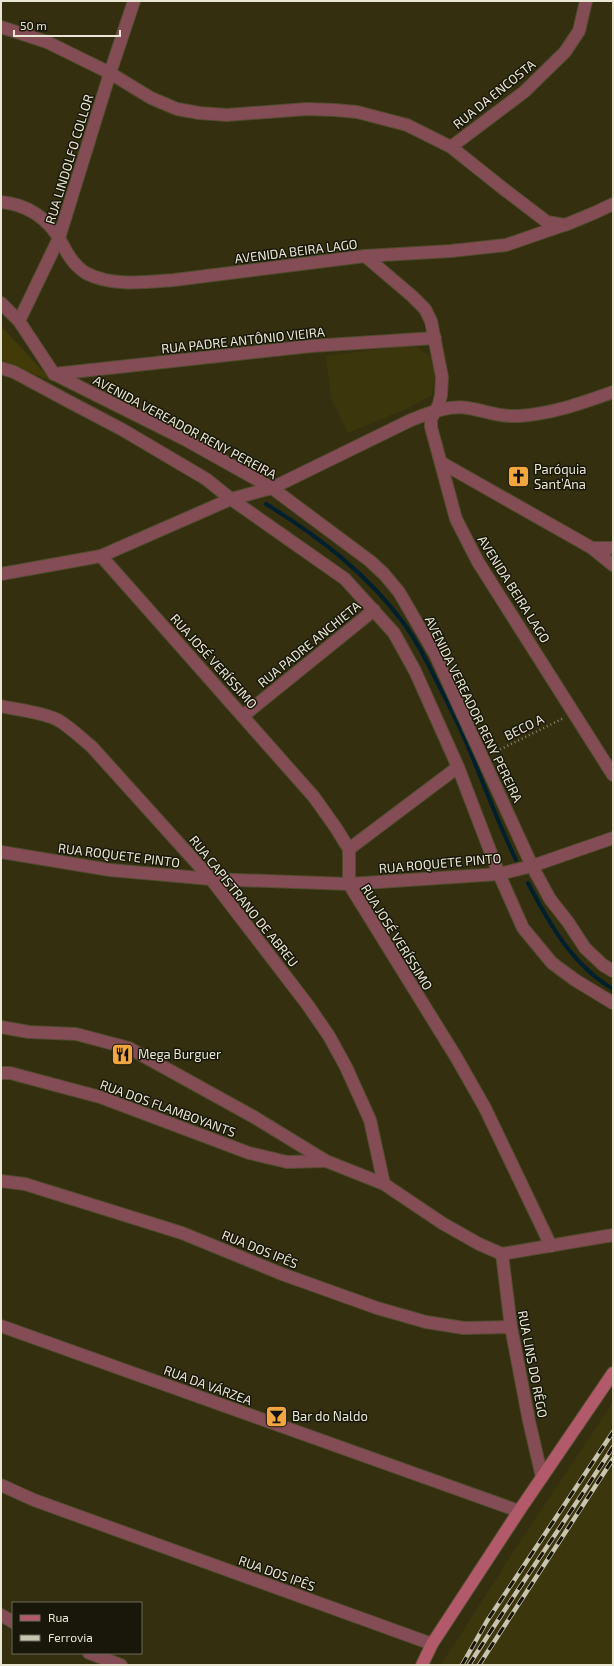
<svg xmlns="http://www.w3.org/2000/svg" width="614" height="1666" viewBox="0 0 614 1666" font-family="'Exo 2',sans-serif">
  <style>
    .built { fill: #3c360d }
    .green { fill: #423b08 }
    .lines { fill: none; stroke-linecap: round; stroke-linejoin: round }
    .stream { stroke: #01202d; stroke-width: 4 }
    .minor-casing { stroke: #514c2f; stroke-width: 14 }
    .tertiary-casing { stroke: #514c2f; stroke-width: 14 }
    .secondary-casing { stroke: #514c2f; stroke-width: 14 }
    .path { stroke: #8b876d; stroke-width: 2.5; stroke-dasharray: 1 3; stroke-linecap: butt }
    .minor { stroke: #844c55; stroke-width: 12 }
    .tertiary { stroke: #844c55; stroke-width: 12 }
    .secondary { stroke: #b25a6a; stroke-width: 12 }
    .rail-casing { stroke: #c7c4af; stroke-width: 4.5 }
    .rail { stroke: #19170a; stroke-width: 3; stroke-dasharray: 9; stroke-linecap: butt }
    .labels { text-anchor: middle; stroke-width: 3; stroke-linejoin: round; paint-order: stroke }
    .street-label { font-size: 13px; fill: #e9e7d4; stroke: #19170a }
    .poi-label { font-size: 13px; fill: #e9e7d4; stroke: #19170a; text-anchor: start }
  </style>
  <rect width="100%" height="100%" fill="#342f0f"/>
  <g class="built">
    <path d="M396 347H417L432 358 435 373 432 395 410 407 348 433 331 398 326 356Z"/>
    <path d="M613 1402V1665H441L512 1554Z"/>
  </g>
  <path class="green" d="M1 326 53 382 1 360Z"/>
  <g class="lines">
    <g class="stream">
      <path d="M266 504C318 536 368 574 405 625 417 642 427 661 436 680 448 703 460 727 470 751 485 788 499 825 516 860"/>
      <path d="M528 883C549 923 572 965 613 989"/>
    </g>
    <defs>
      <g id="minor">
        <path d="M1 27 47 42 110 73 151 98 177 109 199 113 227 115 307 109 335 110 357 112 407 125 451 147 505 190 547 222 565 225 594 213 613 204"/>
        <path d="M451 147 524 92 565 52 579 31 586 1"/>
        <path d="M1 202C26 204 48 218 60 240 67 253 73 265 86 273 112 287 146 282 174 280L365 256 412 296 425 309 431 321 442 377 441 395 439 404 431 419V427L456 519 478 562 613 775"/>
        <path d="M365 256 451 251 506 245 564 225"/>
        <path d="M1 303 19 321 54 374 186 440 272 488 370 561 384 574 399 592 435 654 532 866 550 899 568 922 585 948 603 965 613 971"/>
        <path d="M19 321 59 238 110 73 134 1"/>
        <path d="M1 368 14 372 66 400 123 430 206 479 231 499 345 579 394 633 415 671 458 767 499 874 523 928 552 963 575 980 613 1003"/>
        <path d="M54 374 311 346 435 338"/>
        <path d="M442 463 592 548 613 565"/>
        <path d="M592 548H613"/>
        <path d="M101 556 314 797 336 828 349 849V884L456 1057 485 1108 551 1246"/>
        <path d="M1 574 101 556 231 499 272 488 411 420C429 413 448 405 468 408 487 411 497 417 519 416 552 414 582 403 613 392"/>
        <path d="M1 706C18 710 43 712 58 720 70 727 81 738 92 747L211 879 307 1004 329 1036 346 1067 370 1120 384 1184"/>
        <path d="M243 716 374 610"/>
        <path d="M349 849 458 767"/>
        <path d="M1 852 110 870 211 879 349 884 499 874 532 866 613 838"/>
        <path d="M1 1073H10L100 1097 249 1153 287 1162 326 1161"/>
        <path d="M1 1181 25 1184 182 1233 282 1274 377 1308 426 1322 464 1328 511 1327"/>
        <path d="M502 1254 511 1327 529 1421 542 1477"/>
        <path d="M1 1326 519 1511"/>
        <path d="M1 1485 34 1500 432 1644"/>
        <path d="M1 1615 13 1622"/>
        <path d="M89 1653 121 1665"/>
      </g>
      <path id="tertiary" d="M1 1027 29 1032 76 1034 129 1048 254 1117 326 1161 384 1184 442 1223 479 1244 502 1254 613 1235"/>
      <path id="secondary" d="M422 1665 432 1644 519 1511 613 1373"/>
    </defs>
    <use href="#minor" class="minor-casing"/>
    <use href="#tertiary" class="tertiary-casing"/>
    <use href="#secondary" class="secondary-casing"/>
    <path class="path" d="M493 753 564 718"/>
    <use href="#minor" class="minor"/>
    <use href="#tertiary" class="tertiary"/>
    <use href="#secondary" class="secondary"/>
    <defs>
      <g id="rail">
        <path d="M462 1665 487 1621 613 1432"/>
        <path d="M469 1665C516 1591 566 1520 613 1447"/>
        <path d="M479 1665 613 1459"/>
      </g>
    </defs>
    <use href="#rail" class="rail-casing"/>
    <use href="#rail" class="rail"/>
  </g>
  <defs>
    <symbol id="church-square" viewBox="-11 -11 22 22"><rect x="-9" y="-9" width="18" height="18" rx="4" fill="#f1a640" stroke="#19170a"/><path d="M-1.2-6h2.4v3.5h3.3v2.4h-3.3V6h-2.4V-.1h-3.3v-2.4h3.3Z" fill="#111"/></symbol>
    <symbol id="restaurant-square" viewBox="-11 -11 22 22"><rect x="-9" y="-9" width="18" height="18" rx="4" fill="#f1a640" stroke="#19170a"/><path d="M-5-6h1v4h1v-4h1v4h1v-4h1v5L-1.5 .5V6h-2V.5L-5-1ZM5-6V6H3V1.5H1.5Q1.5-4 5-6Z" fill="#111"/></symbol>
    <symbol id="bar-square" viewBox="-11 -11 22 22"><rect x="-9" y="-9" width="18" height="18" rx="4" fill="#f1a640" stroke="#19170a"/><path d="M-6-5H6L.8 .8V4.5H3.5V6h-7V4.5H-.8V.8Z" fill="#111"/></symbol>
  </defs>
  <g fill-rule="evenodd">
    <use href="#church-square" x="506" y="464" width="25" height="25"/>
    <use href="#restaurant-square" x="110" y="1042" width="25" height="25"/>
    <use href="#bar-square" x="264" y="1404" width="25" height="25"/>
  </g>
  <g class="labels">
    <g class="street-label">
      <text transform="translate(494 94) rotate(-39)" y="5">RUA DA ENCOSTA</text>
      <text transform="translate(69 159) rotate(-73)" y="5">RUA LINDOLFO COLLOR</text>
      <text transform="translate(296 251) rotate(-7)" y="5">AVENIDA BEIRA LAGO</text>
      <text transform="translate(243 340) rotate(-6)" y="5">RUA PADRE ANTÔNIO VIEIRA</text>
      <text transform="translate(185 427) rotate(28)" y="5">AVENIDA VEREADOR RENY PEREIRA</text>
      <text transform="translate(514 589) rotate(58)" y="5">AVENIDA BEIRA LAGO</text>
      <text transform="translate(309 644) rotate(-39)" y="5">RUA PADRE ANCHIETA</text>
      <text transform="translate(214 661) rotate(48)" y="5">RUA JOSÉ VERÍSSIMO</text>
      <text transform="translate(474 709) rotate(64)" y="5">AVENIDA VEREADOR RENY PEREIRA</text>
      <text transform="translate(524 727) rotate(-26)" y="5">BECO A</text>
      <text transform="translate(119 855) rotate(7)" y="5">RUA ROQUETE PINTO</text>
      <text transform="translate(440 863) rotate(-5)" y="5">RUA ROQUETE PINTO</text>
      <text transform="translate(244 901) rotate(51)" y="5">RUA CAPISTRANO DE ABREU</text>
      <text transform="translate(397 937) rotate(58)" y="5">RUA JOSÉ VERÍSSIMO</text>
      <text transform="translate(168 1108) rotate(20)" y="5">RUA DOS FLAMBOYANTS</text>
      <text transform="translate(260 1249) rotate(22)" y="5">RUA DOS IPÊS</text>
      <text transform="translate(533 1364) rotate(79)" y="5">RUA LINS DO RÊGO</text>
      <text transform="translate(208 1385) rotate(20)" y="5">RUA DA VÁRZEA</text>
      <text transform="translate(277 1573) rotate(20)" y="5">RUA DOS IPÊS</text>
    </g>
    <g class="poi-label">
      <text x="534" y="474">Paróquia<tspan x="534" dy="15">Sant’Ana</tspan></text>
      <text x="138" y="1059">Mega Burguer</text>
      <text x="292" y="1421">Bar do Naldo</text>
    </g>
  </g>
  <rect width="614" height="1666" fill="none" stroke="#e9e7d4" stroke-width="4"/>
  <rect x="12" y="1602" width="130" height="52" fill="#19170a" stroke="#6c6a5b"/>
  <rect x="20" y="1615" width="20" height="6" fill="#b25a6a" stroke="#6c6a5b"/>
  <text x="48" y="1622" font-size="12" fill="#e9e7d4">Rua</text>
  <rect x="20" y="1635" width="20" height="6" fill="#c7c4af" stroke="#6c6a5b"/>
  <text x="48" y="1642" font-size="12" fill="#e9e7d4">Ferrovia</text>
  <path d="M14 30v6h106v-6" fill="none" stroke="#e9e7d4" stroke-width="2"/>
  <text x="20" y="30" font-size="12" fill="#e9e7d4" stroke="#19170a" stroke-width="3" paint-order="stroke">50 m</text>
</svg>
